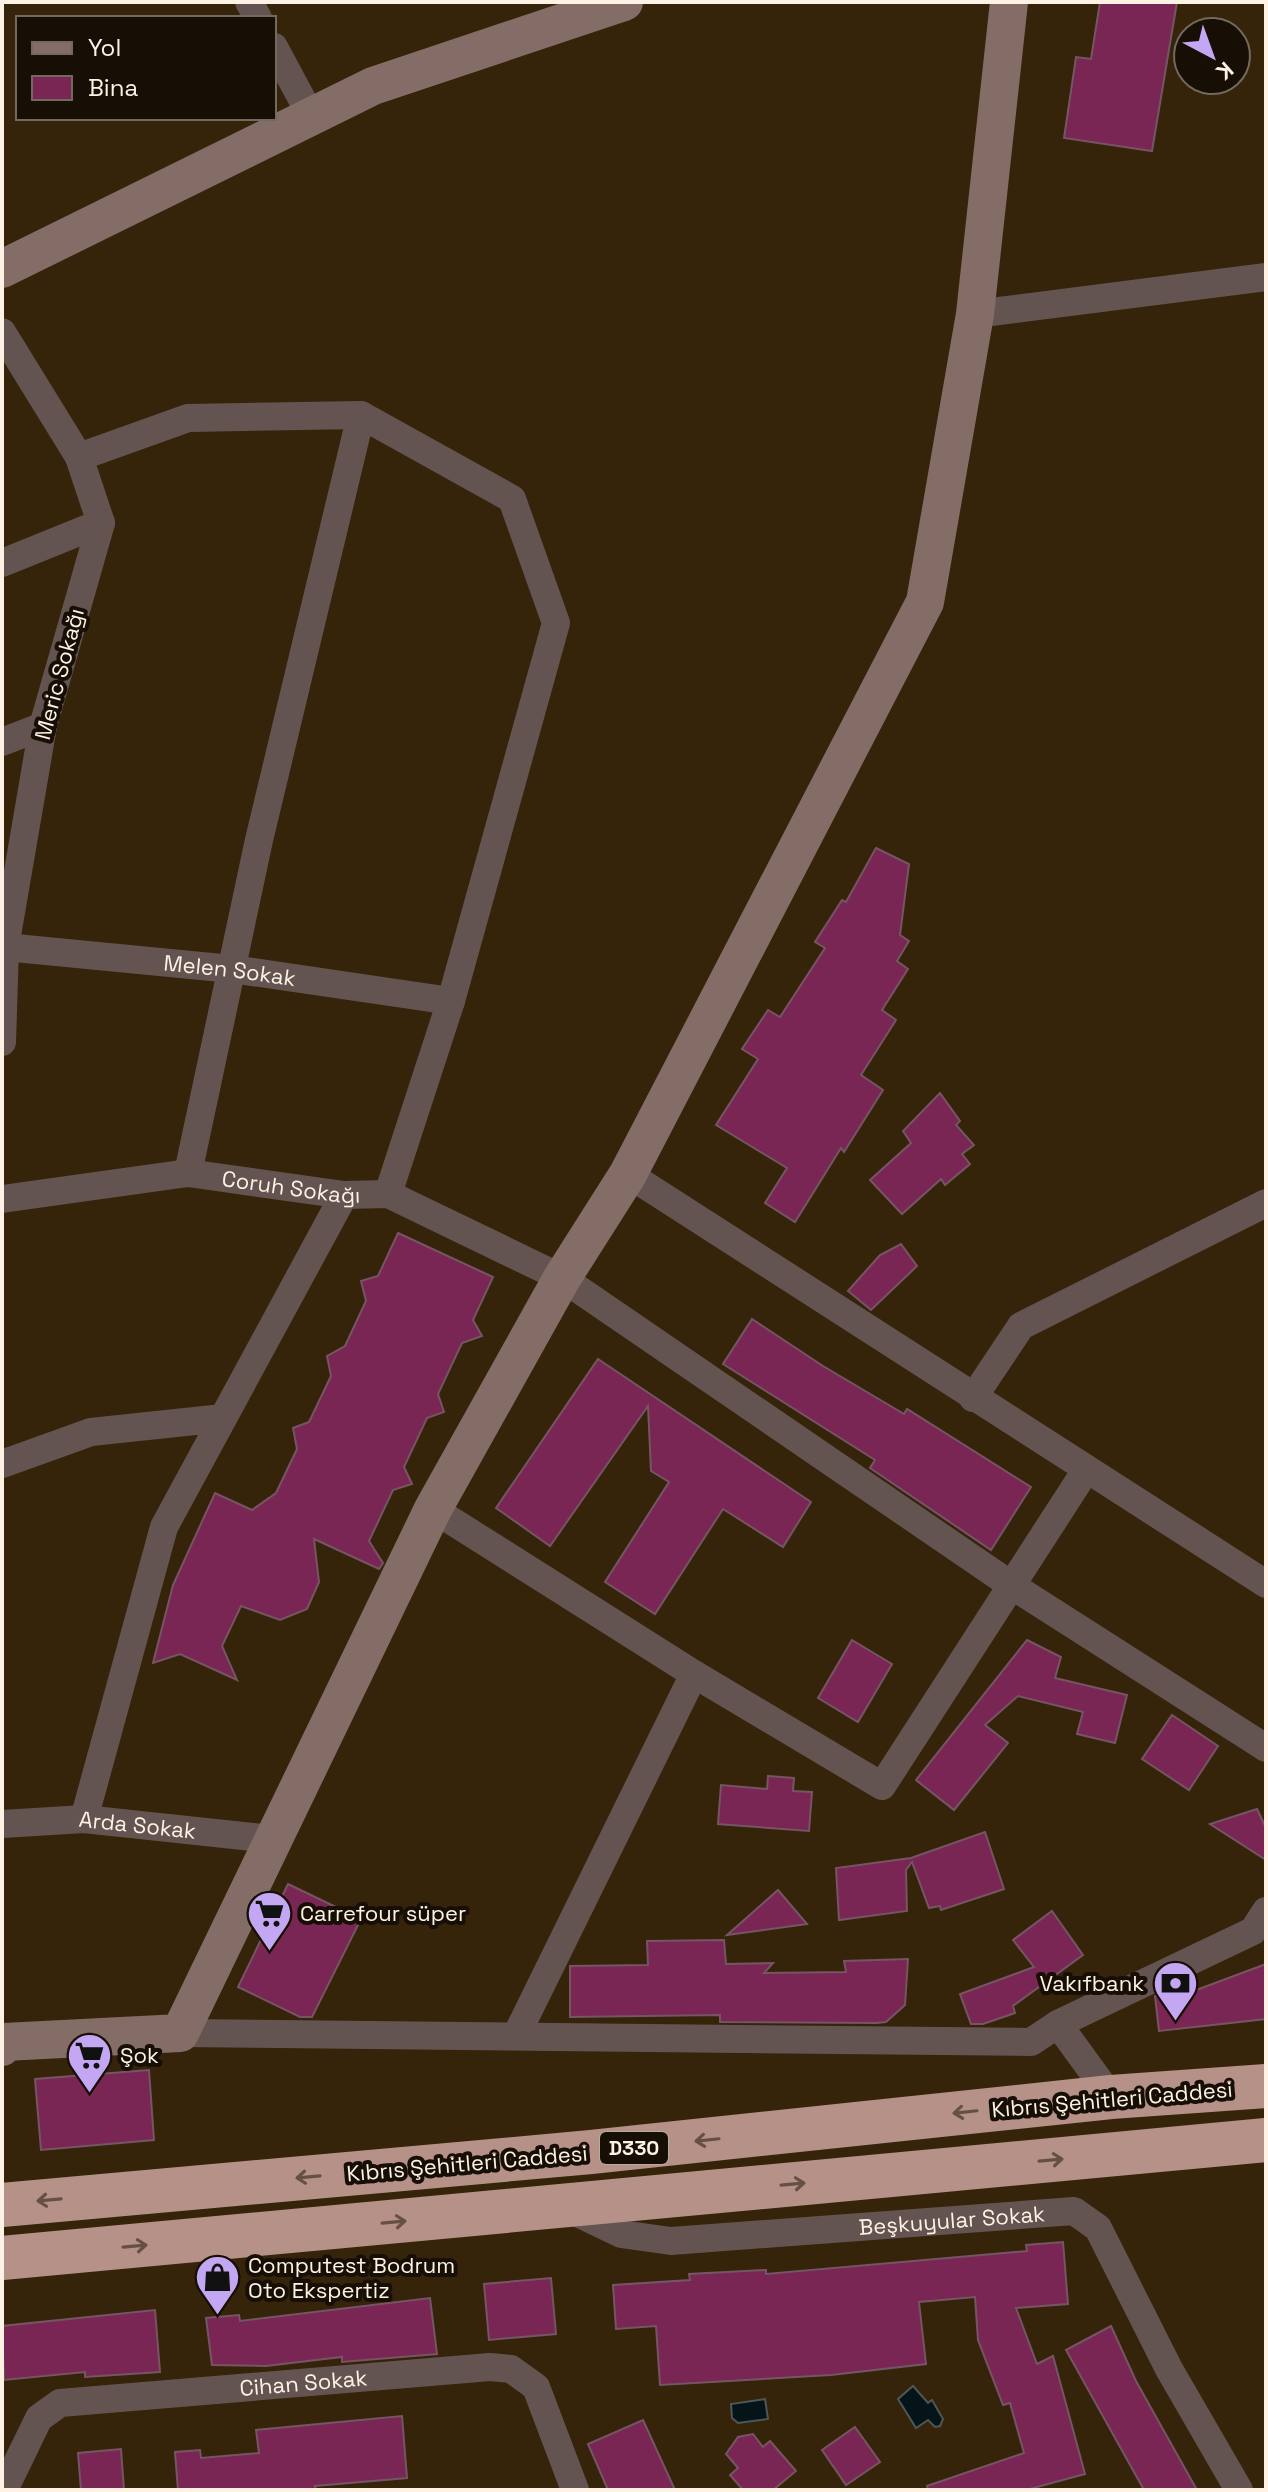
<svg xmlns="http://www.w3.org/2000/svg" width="1268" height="2492" viewBox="0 0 1268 2492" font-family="'Space Grotesk',sans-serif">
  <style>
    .water { fill: #041418; stroke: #4f5755; stroke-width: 2 }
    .building { fill: #792654; stroke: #755563; stroke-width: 2 }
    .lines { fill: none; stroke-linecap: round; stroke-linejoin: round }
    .street { stroke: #645451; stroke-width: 28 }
    .secondary { stroke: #856d67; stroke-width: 38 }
    .highway { stroke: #b69188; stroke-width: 44 }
    .oneway { stroke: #665046 }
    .labels { text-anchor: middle; stroke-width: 8; stroke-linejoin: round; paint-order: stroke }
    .shield { fill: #170f05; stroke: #b8aea0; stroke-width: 2 }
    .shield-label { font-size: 20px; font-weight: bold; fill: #fdf2e3 }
    .street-label { font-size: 22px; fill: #fdf2e3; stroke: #170f05 }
    .poi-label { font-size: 22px; fill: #fdf2e3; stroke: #170f05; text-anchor: start }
  </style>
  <rect width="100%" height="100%" fill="#35240a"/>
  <g class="water">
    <path d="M913 2386 928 2403 932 2400 943 2419 940 2426 935 2427 928 2420 916 2428 898 2399Z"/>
    <path d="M765 2399 768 2419 738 2423 732 2418 731 2404Z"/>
  </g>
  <g class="building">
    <path d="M1100 2H1177L1152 151 1064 138 1076 57 1091 59Z"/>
    <path d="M876 848 909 864 900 935 909 941 897 961 908 969 882 1010 896 1020 861 1075 883 1090 844 1152 841 1148 795 1222 765 1203 787 1168 716 1125 758 1059 742 1049 768 1010 780 1017 825 948 815 942 842 900 846 902Z"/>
    <path d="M940 1093 960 1121 956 1125 974 1145 962 1154 970 1164 945 1185 941 1179 902 1214 870 1180 911 1143 903 1131Z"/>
    <path d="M398 1233 493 1277 473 1320 482 1336 462 1343 438 1394 444 1412 427 1418 404 1467 412 1484 393 1490 369 1541 383 1563 379 1569 314 1539 319 1582 307 1609 280 1620 241 1606 222 1646 237 1680 180 1654 153 1663 173 1585 215 1493 252 1510 276 1493 297 1449 293 1428 309 1422 331 1376 327 1356 345 1346 366 1301 361 1281 378 1276Z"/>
    <path d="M901 1244 917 1266 871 1310 848 1291 880 1255Z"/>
    <path d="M752 1319 823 1366 904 1414 907 1409 1031 1487 991 1550 870 1468 875 1460 723 1364Z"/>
    <path d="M598 1359 811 1502 783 1547 723 1509 655 1614 605 1582 669 1482 651 1471 648 1406 550 1546 496 1508Z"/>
    <path d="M852 1640 892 1664 858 1722 818 1698Z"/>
    <path d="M1027 1640 1061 1657 1055 1678 1127 1695 1115 1743 1077 1734 1083 1712 1018 1696 985 1725 1008 1743 954 1810 916 1780Z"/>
    <path d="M1172 1715 1218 1746 1189 1790 1142 1759Z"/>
    <path d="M768 1776 794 1778 793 1791 812 1792 809 1831 718 1824 721 1785 767 1789Z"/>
    <path d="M1257 1809 1266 1828V1860L1210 1824Z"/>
    <path d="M985 1832 1004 1889 941 1910 940 1906 929 1908 912 1862 906 1870 907 1911 839 1920 836 1868 911 1858Z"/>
    <path d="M288 1884 361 1919 312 2017H300L238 1987Z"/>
    <path d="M778 1890 807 1924 727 1935Z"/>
    <path d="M1052 1911 1083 1955 1013 2006 1015 2013 983 2024H971L960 1994 1034 1967 1013 1940Z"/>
    <path d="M724 1940 726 1964 773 1963 764 1973 846 1972 844 1961 908 1959 905 2005 886 2022 877 2023 720 2022V2015L570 2017V1966L648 1965 647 1941Z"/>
    <path d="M1266 1964V2019L1159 2031 1155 1996 1179 1985 1183 1995Z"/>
    <path d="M149 2070 154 2140 41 2150 35 2079Z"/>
    <path d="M1063 2242 1068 2304 1016 2308 1037 2364 1053 2356 1085 2474 1026 2490H928L927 2486 1024 2453 1010 2403 1003 2405 978 2340 975 2297 919 2302 926 2364 831 2375 660 2385 656 2326 616 2329 613 2285 690 2280 689 2274 766 2270V2274L1027 2251 1026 2245Z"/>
    <path d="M551 2278 556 2334 489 2340 484 2284Z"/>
    <path d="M430 2298 437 2354 342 2362V2357L266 2366 212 2365 206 2318 239 2315 240 2321Z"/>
    <path d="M155 2310 160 2372 85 2377V2372L4 2380 2 2326Z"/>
    <path d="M1111 2326 1136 2381 1197 2490H1144L1066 2350Z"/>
    <path d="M402 2416 407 2478 315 2486 316 2490H178L175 2452 200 2450 201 2458 259 2453 256 2430Z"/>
    <path d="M643 2420 675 2490H608L588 2444Z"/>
    <path d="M855 2427 880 2462 846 2485 822 2450Z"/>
    <path d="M753 2434 763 2447 770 2441 796 2471 773 2490H743L730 2475 738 2468 726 2454 738 2437Z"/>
    <path d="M121 2449 124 2490H81L78 2453Z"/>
  </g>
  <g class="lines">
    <g class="street">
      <path d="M249 2 258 18"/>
      <path d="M274 47 311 116"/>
      <path d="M975 314 1266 277"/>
      <path d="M2 332 79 457 101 523 43 726 5 947 2 1042"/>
      <path d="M79 457 188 418 361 415 512 499 556 623 451 1001 388 1194"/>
      <path d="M2 563 101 523"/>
      <path d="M2 742 43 726"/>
      <path id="s1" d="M5 947 232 969 451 1001"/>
      <path d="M188 1173 259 840 361 415"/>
      <path d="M628 1174 1266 1584"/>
      <path id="s2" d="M2 1199 188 1173 344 1195 388 1194 562 1278 1011 1585 1266 1748"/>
      <path d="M973 1398 1021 1326 1266 1203"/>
      <path d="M2 1464 91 1432 223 1418"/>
      <path d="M433 1509 694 1674 882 1786 1086 1470"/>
      <path d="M84 1819 164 1527 344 1195"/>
      <path id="s3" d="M2 1824 84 1819 272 1839"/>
      <path d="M1058 2024 1253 1931 1266 1911"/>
      <path d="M180 2033 1031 2042 1058 2024 1111 2097"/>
      <path d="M516 2036 694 1674"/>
      <path id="s4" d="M567 2208 621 2234 671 2241 1074 2211 1098 2228 1169 2369 1239 2490"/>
      <path id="s5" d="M4 2490 39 2418 60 2403 490 2367 511 2369 536 2387 575 2490"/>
    </g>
    <g class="secondary">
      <path d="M2 269 373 86 624 2"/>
      <path d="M2 2047 4 2042 180 2033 433 1509 562 1278 628 1174 925 602 975 314 1009 2"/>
    </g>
    <g class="highway">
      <path d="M2 2205 591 2152 1111 2097 1266 2086"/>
      <path d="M2 2258 1266 2140"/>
    </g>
  </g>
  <defs><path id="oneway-shaft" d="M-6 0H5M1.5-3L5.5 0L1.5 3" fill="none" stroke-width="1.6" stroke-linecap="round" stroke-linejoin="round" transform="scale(2)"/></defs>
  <g class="oneway">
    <use href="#oneway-shaft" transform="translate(965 2112) rotate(174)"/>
    <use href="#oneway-shaft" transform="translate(707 2140) rotate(174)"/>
    <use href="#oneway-shaft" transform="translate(1051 2160) rotate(-5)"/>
    <use href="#oneway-shaft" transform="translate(308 2177) rotate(175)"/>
    <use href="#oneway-shaft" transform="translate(793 2184) rotate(-5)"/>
    <use href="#oneway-shaft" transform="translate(49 2200) rotate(175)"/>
    <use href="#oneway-shaft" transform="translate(394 2222) rotate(-5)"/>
    <use href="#oneway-shaft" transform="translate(135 2246) rotate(-5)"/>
  </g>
  <defs>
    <symbol id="supermarket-pin" viewBox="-11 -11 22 30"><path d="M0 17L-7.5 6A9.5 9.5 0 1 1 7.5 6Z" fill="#c3a7f2" stroke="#170f05"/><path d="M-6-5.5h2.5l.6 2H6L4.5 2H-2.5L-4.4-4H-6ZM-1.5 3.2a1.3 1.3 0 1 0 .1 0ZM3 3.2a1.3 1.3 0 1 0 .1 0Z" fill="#111"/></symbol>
    <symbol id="bank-pin" viewBox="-11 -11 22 30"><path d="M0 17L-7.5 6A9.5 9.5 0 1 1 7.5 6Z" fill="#c3a7f2" stroke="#170f05"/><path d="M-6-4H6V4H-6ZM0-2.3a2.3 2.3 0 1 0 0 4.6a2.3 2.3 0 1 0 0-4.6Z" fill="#111"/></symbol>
    <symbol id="shop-pin" viewBox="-11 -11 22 30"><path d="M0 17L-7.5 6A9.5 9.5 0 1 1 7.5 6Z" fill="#c3a7f2" stroke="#170f05"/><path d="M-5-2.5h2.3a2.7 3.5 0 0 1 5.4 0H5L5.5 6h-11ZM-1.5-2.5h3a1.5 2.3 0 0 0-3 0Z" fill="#111"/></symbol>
  </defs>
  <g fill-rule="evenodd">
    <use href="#supermarket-pin" x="244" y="1888" width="51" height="69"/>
    <use href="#bank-pin" x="1150" y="1958" width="51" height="69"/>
    <use href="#supermarket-pin" x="64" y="2030" width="51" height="69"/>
    <use href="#shop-pin" x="192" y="2252" width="51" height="69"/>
  </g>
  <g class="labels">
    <rect class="shield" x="600" y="2132" width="68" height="32" rx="6"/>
    <g class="shield-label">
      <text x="634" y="2155">D330</text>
    </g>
    <g class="street-label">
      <text transform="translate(59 674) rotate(-75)" y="8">Meric Sokağı</text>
      <text dy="8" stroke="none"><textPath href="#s1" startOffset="226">Melen Sokak</textPath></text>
      <text dy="8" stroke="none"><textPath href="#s2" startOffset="292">Coruh Sokağı</textPath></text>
      <text dy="8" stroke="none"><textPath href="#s3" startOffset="136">Arda Sokak</textPath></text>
      <text transform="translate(1112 2099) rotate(-5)" y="8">Kıbrıs Şehitleri Caddesi</text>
      <text transform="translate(467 2163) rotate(-5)" y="8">Kıbrıs Şehitleri Caddesi</text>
      <text dy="8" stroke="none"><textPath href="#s4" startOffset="392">Beşkuyular Sokak</textPath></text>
      <text dy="8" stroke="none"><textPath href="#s5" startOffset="350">Cihan Sokak</textPath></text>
    </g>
    <g class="poi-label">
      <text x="300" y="1921">Carrefour süper</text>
      <text x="1144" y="1991" text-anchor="end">Vakıfbank</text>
      <text x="120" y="2063">Şok</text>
      <text x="248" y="2273">Computest Bodrum<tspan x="248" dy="25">Oto Ekspertiz</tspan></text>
    </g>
  </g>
  <rect width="1268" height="2492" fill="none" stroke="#fdf2e3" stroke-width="8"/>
  <rect x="16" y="16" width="260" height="104" fill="#170f05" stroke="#736a5e" stroke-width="2"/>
  <rect x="32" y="42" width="40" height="12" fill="#856d67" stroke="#736a5e" stroke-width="2"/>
  <text x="88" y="56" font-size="24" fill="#fdf2e3">Yol</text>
  <rect x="32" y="76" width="40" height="24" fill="#792654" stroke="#736a5e" stroke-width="2"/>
  <text x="88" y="96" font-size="24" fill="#fdf2e3">Bina</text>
  <g transform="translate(1212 56) rotate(139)"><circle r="38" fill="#170f05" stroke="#736a5e" stroke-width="2"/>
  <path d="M0-6L14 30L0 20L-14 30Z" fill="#c3a7f2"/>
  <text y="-12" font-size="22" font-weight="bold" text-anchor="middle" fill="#fdf2e3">K</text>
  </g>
</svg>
